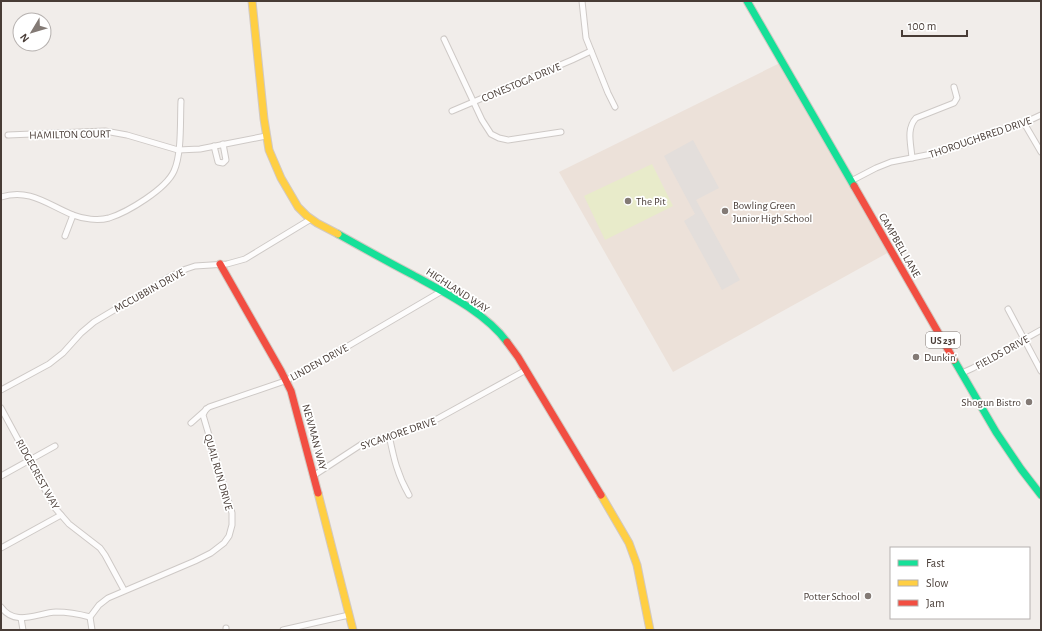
<svg xmlns="http://www.w3.org/2000/svg" width="1042" height="631" viewBox="0 0 1042 631" font-family="'Alegreya Sans',sans-serif">
  <style>
    .education { fill: #ece1d9 }
    .pitch { fill: #e8ebca }
    .parking { fill: #e3dedb }
    .lines { fill: none; stroke-linecap: round; stroke-linejoin: round }
    .street-casing { stroke: #cec9c6; stroke-width: 7 }
    .fast-casing { stroke: #d2c9c2; stroke-width: 9 }
    .slow-casing { stroke: #d2c9c2; stroke-width: 9 }
    .jam-casing { stroke: #d2c9c2; stroke-width: 9 }
    .street { stroke: #fdfcfc; stroke-width: 5 }
    .fast { stroke: #16e098; stroke-width: 7 }
    .slow { stroke: #ffcf43; stroke-width: 7 }
    .jam { stroke: #f24e42; stroke-width: 7 }
    .poi-dot { fill: #837a75; stroke: #fff; stroke-width: 1.5 }
    .labels { text-anchor: middle; stroke-width: 3.5; stroke-linejoin: round; paint-order: stroke }
    .shield { fill: #fff; stroke: #7f7672; stroke-width: 1 }
    .shield-label { font-size: 10px; font-weight: bold; fill: #483c36 }
    .street-label { font-size: 11px; fill: #483c36; stroke: #fff }
    .poi-label { font-size: 11px; fill: #483c36; stroke: #fff; text-anchor: start }
  </style>
  <rect width="100%" height="100%" fill="#f1edea"/>
  <path class="education" d="M782 62 891 251 673 372 559 172Z"/>
  <path class="pitch" d="M652 164 673 206 605 240 584 196Z"/>
  <path class="parking" d="M693 140 719 188 696 200 740 280 722 290 684 221 695 214 664 156Z"/>
  <g class="lines">
    <defs>
      <g id="street">
        <path d="M582 1 586 38 608 93 615 107"/>
        <path d="M444 39 482 120 491 134 499 138 508 140 561 132"/>
        <path d="M452 111 572 60 591 51"/>
        <path d="M1024 123 1041 152"/>
        <path d="M8 135 105 131 127 135 178 150 200 149 266 136"/>
        <path d="M214 146 218 162 223 163 226 160 223 144"/>
        <path d="M912 158C911 144 906 129 916 118L954 103 957 98 954 87"/>
        <path d="M851 181 876 168 891 162 942 152 1024 123 1041 115"/>
        <path d="M1 197C30 188 48 205 73 215 83 219 98 221 109 218 128 212 166 189 174 171 182 153 180 121 181 101"/>
        <path d="M65 236 73 215"/>
        <path d="M1008 309 1041 371"/>
        <path d="M962 373 973 368 1041 330"/>
        <path d="M1 390 49 364 63 353 81 333 94 322 171 276 186 269 195 266 227 264 245 259 311 219"/>
        <path d="M1 408 55 508 69 524 100 548 105 555 124 590"/>
        <path d="M191 423 209 407 282 382 302 373 442 291"/>
        <path d="M389 435C394 459 397 474 409 495"/>
        <path d="M1 476 55 446"/>
        <path d="M313 476 362 444 428 424 526 370"/>
        <path d="M1 548 61 515"/>
        <path d="M1 607C15 627 37 613 56 612 68 612 79 614 90 617"/>
        <path d="M21 618 23 630"/>
        <path d="M226 628V630"/>
        <path d="M92 630 90 617 99 605 108 598 195 561 211 553 224 543 229 536 232 525V513L203 415 206 409"/>
        <path d="M283 630 349 615"/>
      </g>
      <g id="fast">
        <path d="M747 1 854 186"/>
        <path d="M338 234C363 248 388 262 413 275 444 292 486 313 507 342"/>
        <path d="M954 360 996 432 1021 469 1041 495"/>
      </g>
      <g id="slow">
        <path d="M252 1 264 119 269 150 281 178 298 207 307 216 317 223 338 234"/>
        <path d="M318 493 353 630"/>
        <path d="M601 495 629 543 637 565 650 630"/>
      </g>
      <g id="jam">
        <path d="M854 186 954 360"/>
        <path d="M220 264 281 371 291 391 318 493"/>
        <path d="M507 342 518 357 601 495"/>
      </g>
    </defs>
    <use href="#street" class="street-casing"/>
    <use href="#fast" class="fast-casing"/>
    <use href="#slow" class="slow-casing"/>
    <use href="#jam" class="jam-casing"/>
    <use href="#street" class="street"/>
    <use href="#fast" class="fast"/>
    <use href="#slow" class="slow"/>
    <use href="#jam" class="jam"/>
  </g>
  <g class="poi-dot">
    <circle cx="628" cy="201" r="4"/>
    <circle cx="725" cy="211" r="4"/>
    <circle cx="916" cy="357" r="4"/>
    <circle cx="1029" cy="402" r="4"/>
    <circle cx="868" cy="596" r="4"/>
  </g>
  <g class="labels">
    <rect class="shield" x="926" y="332" width="34" height="16" rx="3"/>
    <g class="shield-label">
      <text x="943" y="344">US 231</text>
    </g>
    <g class="street-label">
      <text transform="translate(521 82) rotate(-23)" y="4">CONESTOGA DRIVE</text>
      <text transform="translate(70 134) rotate(-1)" y="4">HAMILTON COURT</text>
      <text transform="translate(980 137) rotate(-19)" y="4">THOROUGHBRED DRIVE</text>
      <text transform="translate(900 245) rotate(60)" y="4">CAMPBELL LANE</text>
      <text transform="translate(149 290) rotate(-29)" y="4">MCCUBBIN DRIVE</text>
      <text transform="translate(458 290) rotate(33)" y="4">HIGHLAND WAY</text>
      <text transform="translate(1002 352) rotate(-29)" y="4">FIELDS DRIVE</text>
      <text transform="translate(319 362) rotate(-29)" y="4">LINDEN DRIVE</text>
      <text transform="translate(398 433) rotate(-19)" y="4">SYCAMORE DRIVE</text>
      <text transform="translate(315 437) rotate(75)" y="4">NEWMAN WAY</text>
      <text transform="translate(219 472) rotate(74)" y="4">QUAIL RUN DRIVE</text>
      <text transform="translate(38 474) rotate(61)" y="4">RIDGECREST WAY</text>
    </g>
    <g class="poi-label">
      <text x="636" y="205">The Pit</text>
      <text x="733" y="209">Bowling Green<tspan x="733" dy="13">Junior High School</tspan></text>
      <text x="924" y="361">Dunkin'</text>
      <text x="1021" y="406" text-anchor="end">Shogun Bistro</text>
      <text x="860" y="600" text-anchor="end">Potter School</text>
    </g>
  </g>
  <rect width="1042" height="631" fill="none" stroke="#483c36" stroke-width="4"/>
  <rect x="890" y="547" width="140" height="72" fill="#ffffff" stroke="#b6b1af"/>
  <rect x="898" y="560" width="20" height="6" fill="#16e098" stroke="#b6b1af"/>
  <text x="926" y="567" font-size="12" fill="#483c36">Fast</text>
  <rect x="898" y="580" width="20" height="6" fill="#ffcf43" stroke="#b6b1af"/>
  <text x="926" y="587" font-size="12" fill="#483c36">Slow</text>
  <rect x="898" y="600" width="20" height="6" fill="#f24e42" stroke="#b6b1af"/>
  <text x="926" y="607" font-size="12" fill="#483c36">Jam</text>
  <g transform="translate(32 32) rotate(232)"><circle r="19" fill="#ffffff" stroke="#b6b1af"/>
  <path d="M0-3L7 15L0 10L-7 15Z" fill="#837a75"/>
  <text y="-6" font-size="11" font-weight="bold" text-anchor="middle" fill="#483c36">N</text>
  </g>
  <path d="M902 30v6h65v-6" fill="none" stroke="#483c36" stroke-width="2"/>
  <text x="908" y="30" font-size="12" fill="#483c36" stroke="#ffffff" stroke-width="3" paint-order="stroke">100 m</text>
</svg>
